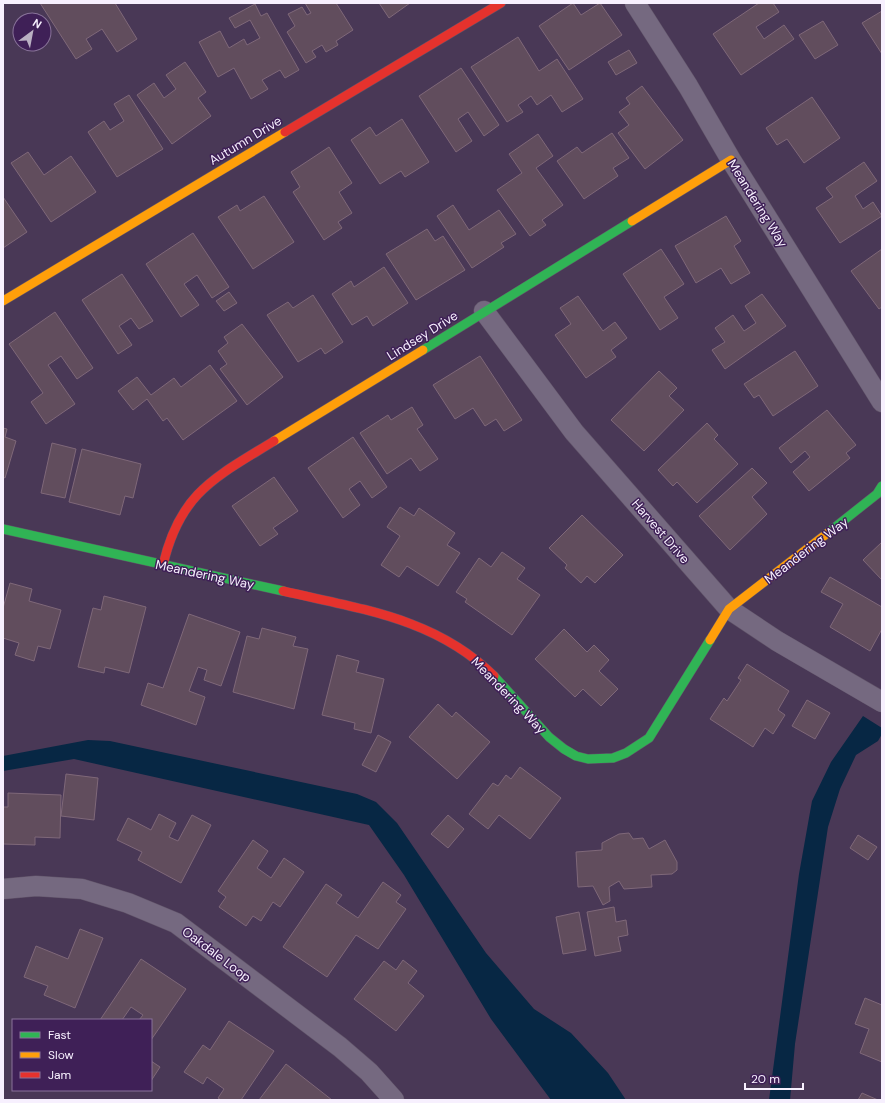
<svg xmlns="http://www.w3.org/2000/svg" width="885" height="1103" viewBox="0 0 885 1103" font-family="'DM Sans',sans-serif">
  <style>
    .water { fill: #072744 }
    .building { fill: #614d5d; stroke: #7f6879 }
    .lines { fill: none; stroke-linecap: round; stroke-linejoin: round }
    .street-casing { stroke: #605368; stroke-width: 21 }
    .fast-casing { stroke: #605368; stroke-width: 10 }
    .slow-casing { stroke: #605368; stroke-width: 10 }
    .jam-casing { stroke: #605368; stroke-width: 10 }
    .street { stroke: #756980; stroke-width: 20 }
    .fast { stroke: #30b455; stroke-width: 9 }
    .slow { stroke: #ff9f0a; stroke-width: 9 }
    .jam { stroke: #e5322d; stroke-width: 9 }
    .labels { text-anchor: middle; stroke-width: 3; stroke-linejoin: round; paint-order: stroke }
    .street-label { font-size: 13px; fill: #f7f0fe; stroke: #3f2057 }
  </style>
  <rect width="100%" height="100%" fill="#493856"/>
  <g class="water">
    <path d="M863 716 882 728V734L878 741 856 755 840 789 828 827 795 1044 790 1100H769L799 874 812 801 831 762Z"/>
    <path d="M88 740 110 741 357 794 376 802 397 823 486 953 534 1009 571 1033 608 1073 626 1100H551L491 1019 404 875 369 825 74 759 3 771V756Z"/>
  </g>
  <g class="building">
    <path d="M40 3H115L137 39 117 52 102 29 86 39 92 49 76 59Z"/>
    <path d="M305 3H336L353 30 336 41 338 45 326 52 322 45 312 51 316 57 306 63 287 32 295 26 288 14 302 7 307 15 311 13Z"/>
    <path d="M379 3H410L389 18Z"/>
    <path d="M573 3 581 15 600 3 622 35 569 70 539 26Z"/>
    <path d="M759 3H773L779 12 756 27 764 39 784 25 794 39 741 75 713 34Z"/>
    <path d="M255 4 261 16 267 13 299 70 285 78 280 70 262 80 268 89 251 99 234 68 218 77 199 42 220 31 229 48 244 39 247 45 260 38 250 20 235 28 229 18Z"/>
    <path d="M882 11V54L862 23Z"/>
    <path d="M823 21 838 45 815 59 799 35Z"/>
    <path d="M518 37 539 71 557 59 583 99 562 112 551 95 537 105 531 96 518 105 523 112 507 122 471 67Z"/>
    <path d="M629 50 637 63 616 75 608 62Z"/>
    <path d="M185 62 206 92 198 98 211 116 172 144 137 95 154 83 164 98 176 89 166 75Z"/>
    <path d="M461 68 499 125 484 136 468 112 458 119 472 141 456 152 419 96Z"/>
    <path d="M642 86 683 140 645 169 618 133 629 125 619 112 630 104 626 98Z"/>
    <path d="M129 95 163 149 117 177 88 132 104 121 110 130 124 121 114 104Z"/>
    <path d="M812 97 840 138 804 163 787 139 777 145 766 128Z"/>
    <path d="M402 119 429 162 405 177 401 171 380 184 351 140 370 127 376 136Z"/>
    <path d="M612 133 629 158 613 168 618 176 584 199 557 161 577 147 582 153Z"/>
    <path d="M538 134 553 156 536 168 563 205 542 220 546 225 530 236 497 190 522 173 509 154Z"/>
    <path d="M329 147 352 183 339 192 352 213 338 222 342 228 324 240 293 192 300 187 291 172Z"/>
    <path d="M28 152 44 175 71 156 96 192 51 222 11 163Z"/>
    <path d="M864 162 877 181 855 196 863 209 873 202 882 216 840 243 816 208 833 197 826 188Z"/>
    <path d="M264 196 294 242 253 269 218 217 237 205 240 211Z"/>
    <path d="M3 197 27 232 3 248Z"/>
    <path d="M453 205 469 230 499 210 516 234 501 243 504 247 472 268 437 216Z"/>
    <path d="M726 216 741 241 734 246 750 273 731 284 721 268 696 283 675 246Z"/>
    <path d="M427 229 435 241 443 236 465 270 416 300 386 254Z"/>
    <path d="M193 233 229 287 212 298 197 275 184 284 199 305 181 317 146 264Z"/>
    <path d="M661 249 684 284 664 297 678 318 660 330 623 274Z"/>
    <path d="M882 249V307L879 309 851 271Z"/>
    <path d="M384 267 408 303 373 326 367 316 352 325 332 294 351 281 354 287Z"/>
    <path d="M122 274 153 321 139 329 131 318 119 326 132 345 118 354 82 300Z"/>
    <path d="M229 292 237 303 224 311 216 301Z"/>
    <path d="M762 294 786 326 725 369 712 350 725 342 715 328 733 315 744 331 756 323 745 306Z"/>
    <path d="M313 295 343 342 325 354 321 348 298 362 267 315 288 302 293 308Z"/>
    <path d="M578 296 603 331 615 322 627 338 611 350 616 357 586 378 555 335 571 324 560 308Z"/>
    <path d="M55 312 93 368 77 379 61 356 48 365 75 404 46 424 31 402 43 393 9 344Z"/>
    <path d="M242 324 283 377 247 405 220 369 227 364 218 351 228 343 224 337Z"/>
    <path d="M795 351 818 386 773 416 759 395 754 398 744 384Z"/>
    <path d="M480 356 522 420 504 431 496 419 485 426 473 408 455 419 433 385Z"/>
    <path d="M210 365 237 401 183 440 167 418 163 421 147 399 133 410 118 391 137 377 151 395 174 378 181 387Z"/>
    <path d="M659 371 677 388 669 396 684 410 644 451 611 420Z"/>
    <path d="M412 407 423 425 417 429 438 459 420 471 411 458 387 474 360 433 388 415 391 420Z"/>
    <path d="M827 410 856 445 846 453 850 458 809 491 793 472 810 457 805 451 791 463 779 448Z"/>
    <path d="M707 423 718 435 714 439 738 464 697 503 677 482 673 486 658 470Z"/>
    <path d="M3 428 7 429 5 437 16 441 5 478 3 477Z"/>
    <path d="M353 437 387 487 372 498 360 481 349 489 360 505 343 518 308 468Z"/>
    <path d="M52 443 76 449 65 498 41 493Z"/>
    <path d="M82 449 141 464 133 498 125 496 120 515 69 502Z"/>
    <path d="M752 468 767 483 752 497 767 514 730 550 699 516Z"/>
    <path d="M274 477 298 511 273 528 278 534 260 546 232 506Z"/>
    <path d="M400 507 414 516 419 508 455 533 447 545 460 553 438 586 407 566 399 577 381 565 400 536 387 527Z"/>
    <path d="M582 515 623 555 595 583 587 576 581 583 565 568 567 565 549 548Z"/>
    <path d="M882 542V580L863 560Z"/>
    <path d="M502 552 525 568 517 579 540 595 512 635 465 602 467 599 456 592 479 558 491 567Z"/>
    <path d="M830 577 882 607V629L870 651 830 627 843 604 821 592Z"/>
    <path d="M10 583 32 589 29 601 61 610 50 649 38 646 34 661 15 655 19 643 3 638V608Z"/>
    <path d="M104 596 146 607 129 673 105 667 104 673 78 667 93 608 101 610Z"/>
    <path d="M189 614 240 632 221 686 204 680 207 670 198 667 189 691 205 697 196 725 141 705 148 683 163 688Z"/>
    <path d="M262 628 296 637 293 646 308 649 294 709 233 692 247 636 259 639Z"/>
    <path d="M564 629 587 652 594 645 609 660 599 671 618 689 601 706 583 689 575 697 535 659Z"/>
    <path d="M337 655 359 661 356 672 384 679 371 733 354 729 355 723 322 715Z"/>
    <path d="M747 664 789 691 778 710 785 715 773 734 765 728 753 747 710 719 724 698 727 701 741 680 738 678Z"/>
    <path d="M807 700 830 713 815 739 792 726Z"/>
    <path d="M438 704 452 717 456 712 490 742 457 779 409 737Z"/>
    <path d="M378 735 391 742 376 772 362 765Z"/>
    <path d="M520 767 561 798 530 839 499 815 488 829 469 814 493 783 498 786 506 775 511 779Z"/>
    <path d="M66 774 98 778 94 820 61 816Z"/>
    <path d="M8 793 61 795 60 838 35 837V845L3 844V807H8Z"/>
    <path d="M159 814 176 823 169 837 178 841 192 815 211 825 181 883 138 860 142 852 117 840 128 818 151 830Z"/>
    <path d="M448 815 464 829 448 848 431 834Z"/>
    <path d="M629 833 633 839 643 838 649 849 665 840 677 862V870L672 874 651 875 652 887 624 889 619 881 609 887 610 901 603 905 593 886 578 887 576 852 602 850V843L619 834Z"/>
    <path d="M858 835 877 847 868 860 850 848Z"/>
    <path d="M253 840 268 851 257 868 271 878 284 858 304 872 280 907 273 902 261 921 253 916 246 926 219 907 226 897 218 891Z"/>
    <path d="M383 882 401 895 396 902 406 909 378 949 356 935 327 977 283 947 326 884 342 895 336 903 358 918Z"/>
    <path d="M614 907 616 922 626 920 628 935 618 937 621 951 595 956 587 912Z"/>
    <path d="M579 912 586 950 563 954 556 917Z"/>
    <path d="M80 929 103 938 75 1008 44 995 48 986 24 977 36 946 68 959Z"/>
    <path d="M141 959 186 989 151 1040V1020H139L143 1015 131 1007 122 1020H100Z"/>
    <path d="M403 960 417 971 408 983 424 996 396 1031 354 999 384 961 396 970Z"/>
    <path d="M865 998 882 1005V1062L860 1053 869 1029 855 1024Z"/>
    <path d="M229 1021 274 1051 241 1100H221L218 1098 224 1089 207 1077 203 1084 184 1072 203 1045 210 1050Z"/>
    <path d="M151 1061 160 1067 151 1081Z"/>
    <path d="M286 1064 332 1100H259Z"/>
    <path d="M862 1093 878 1100H858Z"/>
  </g>
  <g class="lines">
    <defs>
      <g id="street">
        <path d="M635 3 688 86 731 160 882 402"/>
        <path d="M484 311 574 432 729 609 777 641 882 702"/>
        <path d="M3 889 36 886 82 889 128 903 176 923 340 1047 369 1072 394 1100"/>
      </g>
      <g id="fast">
        <path d="M423 350 632 221"/>
        <path d="M3 529 283 591"/>
        <path d="M829 532 877 494 882 486"/>
        <path d="M494 676 549 737 564 749 576 756 588 759 613 758 626 753 649 738 710 640"/>
      </g>
      <g id="slow">
        <path d="M632 221 731 160"/>
        <path d="M3 301 285 132"/>
        <path d="M274 441 423 350"/>
        <path d="M710 640 729 609 829 532"/>
      </g>
      <g id="jam">
        <path d="M285 132 501 3"/>
        <path d="M163 565C180 492 216 477 274 441"/>
        <path d="M283 591C360 609 436 618 494 676"/>
      </g>
    </defs>
    <use href="#street" class="street-casing"/>
    <use href="#fast" class="fast-casing"/>
    <use href="#slow" class="slow-casing"/>
    <use href="#jam" class="jam-casing"/>
    <use href="#street" class="street"/>
    <use href="#fast" class="fast"/>
    <use href="#slow" class="slow"/>
    <use href="#jam" class="jam"/>
  </g>
  <g class="labels">
    <g class="street-label">
      <text transform="translate(245 140) rotate(-31)" y="5">Autumn Drive</text>
      <text transform="translate(758 203) rotate(58)" y="5">Meandering Way</text>
      <text transform="translate(422 335) rotate(-32)" y="5">Lindsey Drive</text>
      <text transform="translate(661 531) rotate(49)" y="5">Harvest Drive</text>
      <text transform="translate(806 550) rotate(-37)" y="5">Meandering Way</text>
      <text transform="translate(205 574) rotate(12)" y="5">Meandering Way</text>
      <text transform="translate(509 695) rotate(46)" y="5">Meandering Way</text>
      <text transform="translate(217 954) rotate(37)" y="5">Oakdale Loop</text>
    </g>
  </g>
  <rect width="885" height="1103" fill="none" stroke="#f7f0fe" stroke-width="8"/>
  <rect x="12" y="1019" width="140" height="72" fill="#3f2057" stroke="#89739a"/>
  <rect x="20" y="1032" width="20" height="6" fill="#30b455" stroke="#89739a"/>
  <text x="48" y="1039" font-size="12" fill="#f7f0fe">Fast</text>
  <rect x="20" y="1052" width="20" height="6" fill="#ff9f0a" stroke="#89739a"/>
  <text x="48" y="1059" font-size="12" fill="#f7f0fe">Slow</text>
  <rect x="20" y="1072" width="20" height="6" fill="#e5322d" stroke="#89739a"/>
  <text x="48" y="1079" font-size="12" fill="#f7f0fe">Jam</text>
  <g transform="translate(32 32) rotate(32)"><circle r="19" fill="#3f2057" stroke="#89739a"/>
  <path d="M0-3L7 15L0 10L-7 15Z" fill="#bab0c3"/>
  <text y="-6" font-size="11" font-weight="bold" text-anchor="middle" fill="#f7f0fe">N</text>
  </g>
  <path d="M745 1083v6h58v-6" fill="none" stroke="#f7f0fe" stroke-width="2"/>
  <text x="751" y="1083" font-size="12" fill="#f7f0fe" stroke="#3f2057" stroke-width="3" paint-order="stroke">20 m</text>
</svg>
